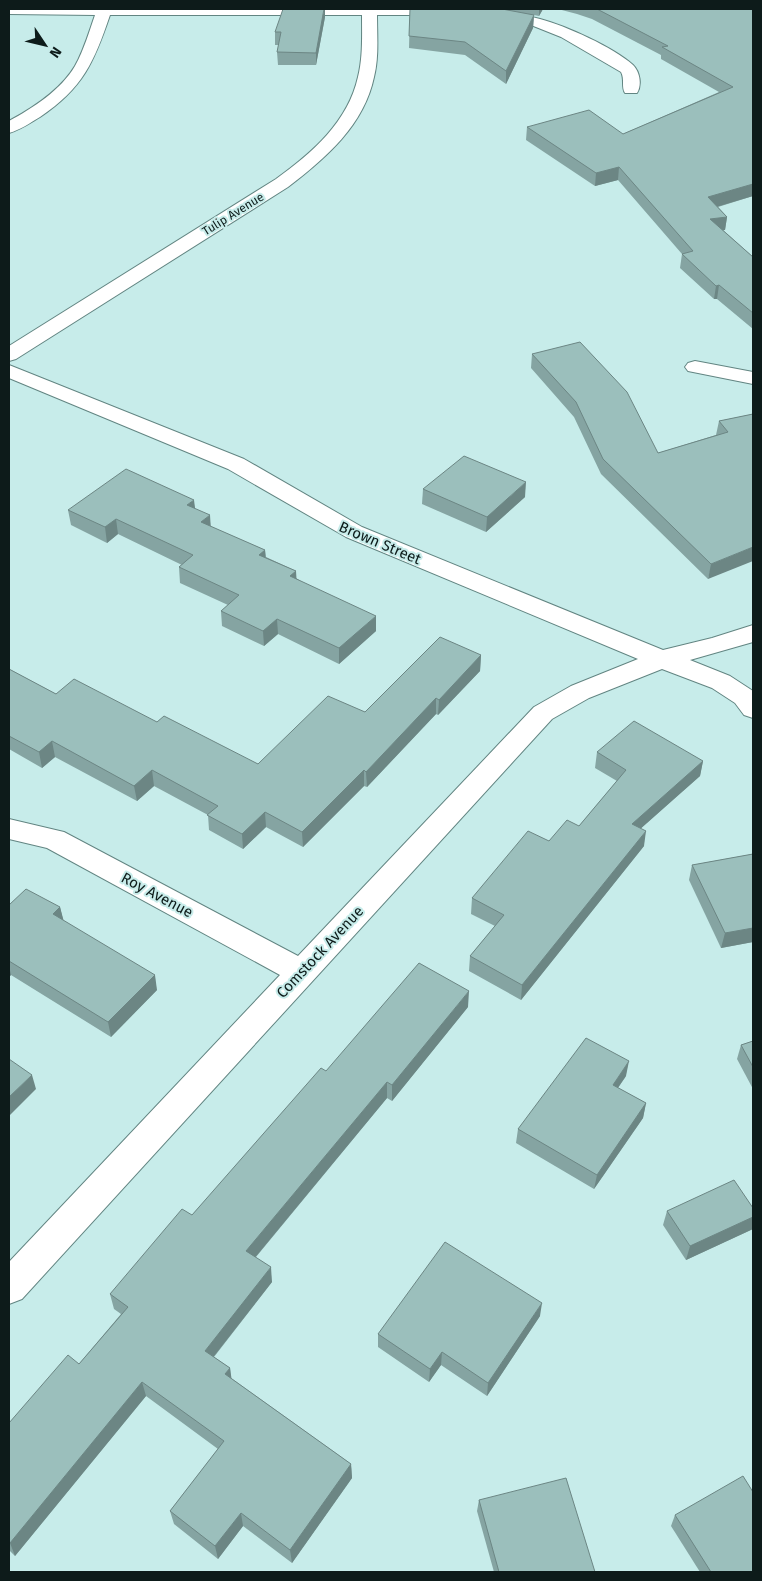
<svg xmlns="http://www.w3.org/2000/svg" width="762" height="1581" viewBox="0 0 762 1581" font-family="'Fira Sans',sans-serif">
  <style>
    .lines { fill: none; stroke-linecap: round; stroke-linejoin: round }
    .minor-casing { stroke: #628582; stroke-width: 2 }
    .minor { fill: #fff; fill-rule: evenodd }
    .wall { fill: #85a4a2 }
    .shaded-wall { fill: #6c8684 }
    .building { fill: #9bbfbc; stroke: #6c8684 }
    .labels { text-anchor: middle; stroke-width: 4; stroke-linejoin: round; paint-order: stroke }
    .far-street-label { font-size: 12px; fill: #0d1b1a; stroke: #c7ecea }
    .street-label { font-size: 15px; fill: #0d1b1a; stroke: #c7ecea }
  </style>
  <rect width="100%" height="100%" fill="#c7ecea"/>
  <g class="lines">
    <defs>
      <g id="minor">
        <path d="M9 9H453L454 11 452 14 447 15H377C377 36 379 57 374 77 364 125 326 158 288 187L16 359 9 361V346L276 179C312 153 348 122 358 77 363 57 362 36 362 15H110C94 62 83 88 40 117 30 123 20 130 9 133V121C33 108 61 90 75 66 84 50 89 32 95 15L9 14Z"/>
        <path d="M498 11C512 13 526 15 540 19 566 26 613 47 633 65 640 72 642 85 637 93H625C621 87 625 79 621 72L561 37 531 25 493 18 491 15 493 12Z"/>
        <path d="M695 361 753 372V384L688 371 685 367 688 363Z"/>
        <path d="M9 365 244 459 362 527 663 650 712 638 753 625V642L690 660 730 676 753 691V718L744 715 735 703 712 688 662 669 589 698 552 719 22 1299 9 1304V1262L280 975 47 848 9 839V819L64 832 298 956 534 707 571 686 638 659 346 537 228 469 9 378Z"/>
      </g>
    </defs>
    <use href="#minor" class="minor-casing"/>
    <use href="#minor" class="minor"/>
  </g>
  <g class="wall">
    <path d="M410 9H543L539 16 534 15 533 28 506 84 465 55 409 48Z"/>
    <path d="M558 9H753V196L718 207 727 217 725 230H723L753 257V329L717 299H714L680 268 682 254 618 180 595 186 526 140 527 127 623 134 719 92 661 59V55L592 19 577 14Z"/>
    <path d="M325 17 316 65H278L277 52 279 45H275V32Z"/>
    <path d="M532 354 658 453 716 435 719 421 753 414 708 579 601 474 574 417 531 368Z"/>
    <path d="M423 489 525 497 486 532 422 504Z"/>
    <path d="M195 509 211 527 265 550 266 557 296 571V578L376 631 339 664 278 634 264 646 222 626 221 611 228 605 180 583 179 567 182 565 118 534 107 543 71 525 68 510Z"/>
    <path d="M481 655 480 671 438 715 436 714 367 787 364 786 303 847 266 827 243 849 209 830 208 815 154 786 137 801 55 757 42 768 9 749V669L56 694 157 722 258 764Z"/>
    <path d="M597 752 703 761 700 776 641 828 644 846 521 1000 469 971 470 956 495 926 471 914 472 898 549 841 579 826 617 781 595 768Z"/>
    <path d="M753 854V942L721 948 689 880 692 865Z"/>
    <path d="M9 905 60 907 63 920 157 990 111 1037 11 975 9 977Z"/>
    <path d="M468 1007 392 1101 387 1098 256 1257 272 1282 214 1357 230 1368 231 1378 351 1464 352 1478 292 1563 243 1526 218 1559 174 1524 170 1511 218 1449 146 1396 15 1556 9 1550V1423L79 1364 121 1314 114 1309 110 1294 192 1215 326 1071Z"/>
    <path d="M753 1041V1089L737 1059 741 1045Z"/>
    <path d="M626 1076 618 1088 646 1103 643 1118 594 1189 516 1143 518 1129Z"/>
    <path d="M753 1208V1229L686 1260 663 1225 667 1211Z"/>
    <path d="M540 1316 487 1396 441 1365 429 1382 378 1347V1334Z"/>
    <path d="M479 1500 595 1572H494L477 1511Z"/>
    <path d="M675 1515 753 1572H700L671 1526Z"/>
  </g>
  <g class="shaded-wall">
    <path d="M324 9H325V17L316 65V53Z"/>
    <path d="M539 9H543L539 16Z"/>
    <path d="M534 15 533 28 506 84V71Z"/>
    <path d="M619 167 618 180 595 186 596 173Z"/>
    <path d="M753 184V196L706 210 708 197Z"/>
    <path d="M727 217 725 230 708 232 710 219Z"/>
    <path d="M719 285 717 299H714L716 286Z"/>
    <path d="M526 482 525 497 486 532 487 517Z"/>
    <path d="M194 500 196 515 187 505Z"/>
    <path d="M210 515 211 530 201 522Z"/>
    <path d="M116 519 118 534 107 543 105 527Z"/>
    <path d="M753 547V561L708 579 711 564Z"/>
    <path d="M265 550 266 565 259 555Z"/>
    <path d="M296 571 297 586 290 576Z"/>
    <path d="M376 616V631L339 664V648Z"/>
    <path d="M277 619 278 634 264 646 263 631Z"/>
    <path d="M481 655 480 671 438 715 439 700Z"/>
    <path d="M436 698V714L367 787 366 772Z"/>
    <path d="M52 741 55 757 42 768 39 752Z"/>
    <path d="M703 761 700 776 629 839 632 824Z"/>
    <path d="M152 770 154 786 137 801 134 786Z"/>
    <path d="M364 770V786L303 847 302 832Z"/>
    <path d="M265 812 266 827 243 849 242 834Z"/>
    <path d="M646 831 644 846 521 1000 522 985Z"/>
    <path d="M60 907 64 922 53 914Z"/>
    <path d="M753 928V942L721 948 725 933Z"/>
    <path d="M9 966 11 975 9 977Z"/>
    <path d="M155 975 157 990 111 1037 108 1022Z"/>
    <path d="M469 991 468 1007 392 1101V1085Z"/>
    <path d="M629 1061 626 1076 610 1099 613 1085Z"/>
    <path d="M32 1075 36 1089 9 1116V1097Z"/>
    <path d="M387 1082V1098L248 1266 246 1251Z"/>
    <path d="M646 1103 643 1118 594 1189 597 1175Z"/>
    <path d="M753 1217V1229L686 1260 690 1246Z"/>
    <path d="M271 1267 272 1282 207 1365 205 1351Z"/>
    <path d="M542 1303 540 1316 487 1396 488 1383Z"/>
    <path d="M442 1352 441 1365 429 1382 430 1369Z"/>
    <path d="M230 1368 232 1382 225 1374Z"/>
    <path d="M142 1382 146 1396 15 1556 10 1543Z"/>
    <path d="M351 1464 352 1478 292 1563 290 1550Z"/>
    <path d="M241 1513 243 1526 218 1559 215 1546Z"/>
  </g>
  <g class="building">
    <path d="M283 9H324L316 53 277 52 281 32H275Z"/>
    <path d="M410 9H502L534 15 506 71 465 42 409 36Z"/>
    <path d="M597 9H753V184L708 197 727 217 710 219 753 257V313L719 285 716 286 682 254 693 251 619 167 596 173 527 127 589 110 623 134 733 87 662 47 668 46Z"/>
    <path d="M580 342 627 392 658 453 728 432 719 421 753 414V547L711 564 603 459 576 402 532 354Z"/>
    <path d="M464 456 526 482 487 517 423 489Z"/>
    <path d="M126 469 194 500 187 505 210 515 201 522 265 550 259 555 296 571 290 576 376 616 339 648 277 619 263 631 221 611 239 595 179 567 193 555 116 519 105 527 68 510Z"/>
    <path d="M440 637 481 655 439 700 436 698 366 772 364 770 302 832 265 812 242 834 207 815 218 806 152 770 134 786 52 741 39 752 9 736V669L56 694 74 679 157 722 164 716 258 764 328 696 365 712Z"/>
    <path d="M634 721 703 761 632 824 646 831 522 985 470 956 504 915 472 898 528 831 549 841 567 820 579 826 626 770 597 752Z"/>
    <path d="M753 854V928L725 933 692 865Z"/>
    <path d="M26 889 60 907 53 914 155 975 108 1022 9 961V905Z"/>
    <path d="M419 963 469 991 392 1085 387 1082 246 1251 271 1267 205 1351 230 1368 225 1374 351 1464 290 1550 241 1513 215 1546 170 1511 224 1441 142 1382 10 1543H9V1423L68 1355 79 1364 128 1307 110 1294 182 1209 192 1215 321 1068 326 1071Z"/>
    <path d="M586 1038 629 1061 613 1085 646 1103 597 1175 518 1129Z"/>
    <path d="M753 1041V1067L741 1045Z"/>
    <path d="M9 1059 32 1075 9 1097Z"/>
    <path d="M734 1180 753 1208V1217L690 1246 667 1211Z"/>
    <path d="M445 1242 542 1303 488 1383 442 1352 430 1369 378 1334Z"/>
    <path d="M743 1476 753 1492V1572H711L675 1515Z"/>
    <path d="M566 1478 595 1572H499L479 1500Z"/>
  </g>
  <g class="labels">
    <g class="far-street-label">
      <text transform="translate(233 214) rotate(-32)" y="4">Tulip Avenue</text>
    </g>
    <g class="street-label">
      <text transform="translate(380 543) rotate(23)" y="5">Brown Street</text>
      <text transform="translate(157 895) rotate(28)" y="5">Roy Avenue</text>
      <text transform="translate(320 952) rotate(-47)" y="5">Comstock Avenue</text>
    </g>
  </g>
  <rect width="762" height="1581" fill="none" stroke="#0d1b1a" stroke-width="20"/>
  <g transform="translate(45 45) rotate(125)" stroke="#c7ecea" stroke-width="4" paint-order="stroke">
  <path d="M0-4L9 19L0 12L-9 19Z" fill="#0d1b1a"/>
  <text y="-8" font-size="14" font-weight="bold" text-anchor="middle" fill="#0d1b1a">N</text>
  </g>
</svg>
